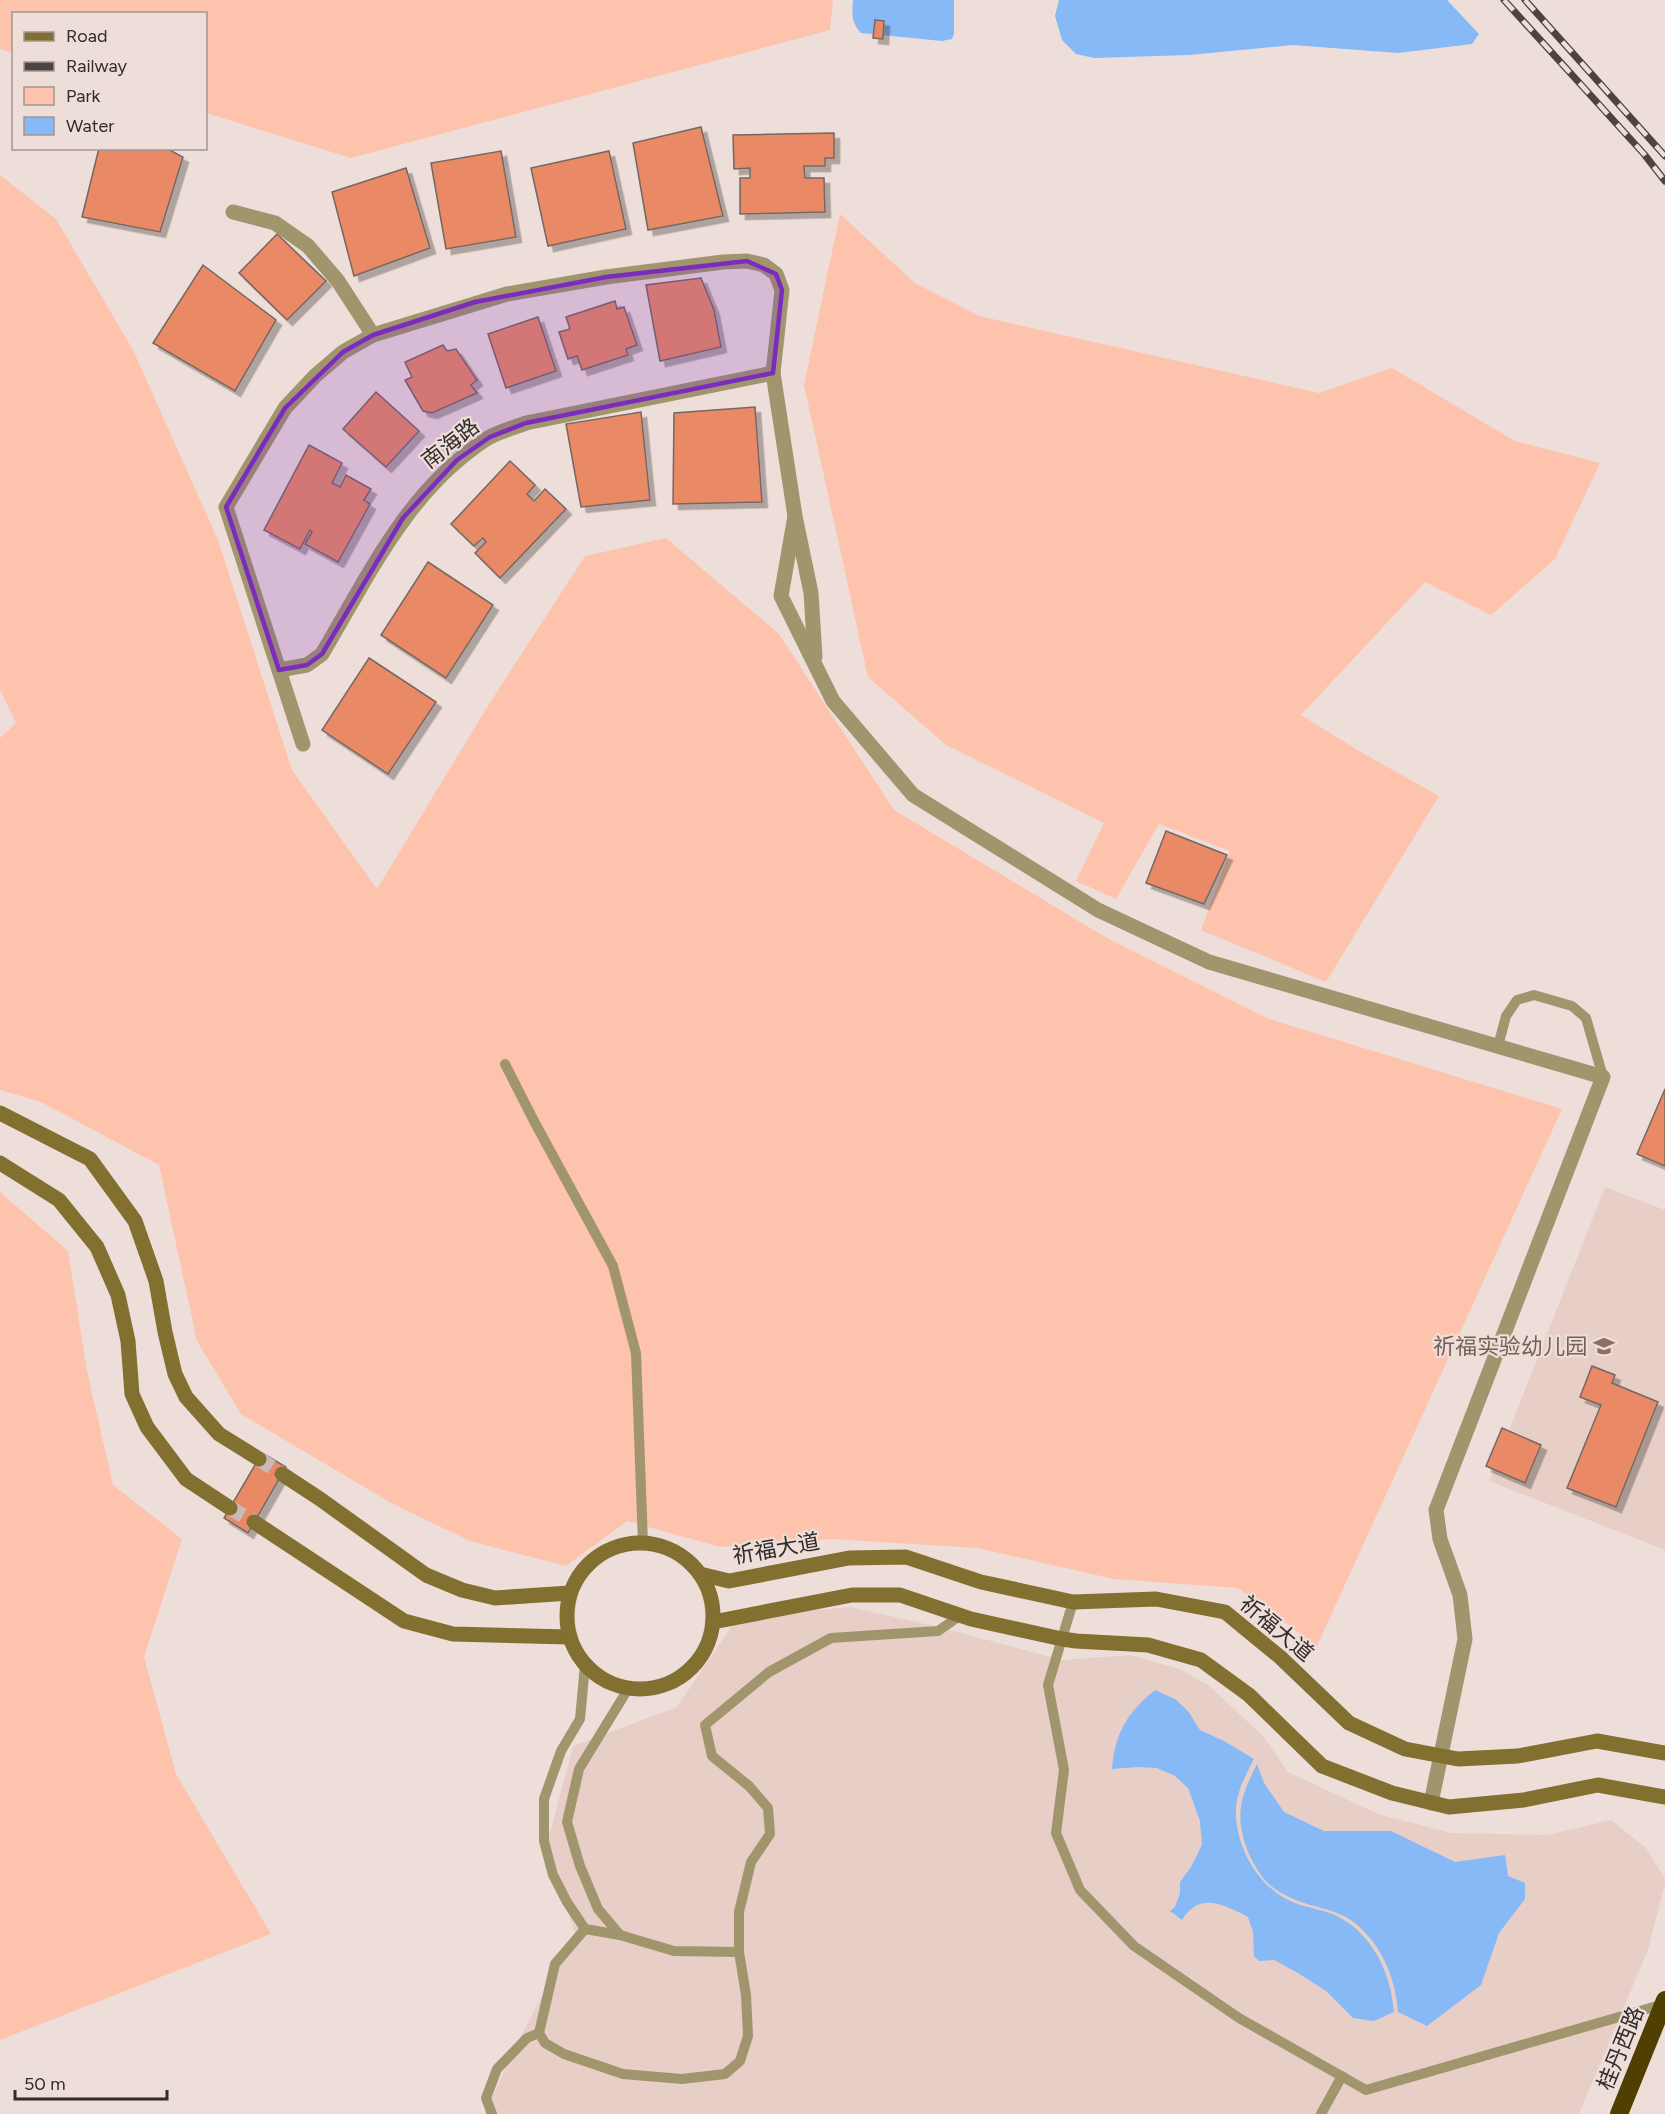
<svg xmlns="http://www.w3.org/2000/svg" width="1665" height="2114" viewBox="0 0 1665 2114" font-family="Figtree,'Noto Sans SC',sans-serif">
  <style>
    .built { fill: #e7cfc7 }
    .green { fill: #fec3ad }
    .water { fill: #86b9f5 }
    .building { fill: #e98965; stroke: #756762; stroke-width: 1.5; filter: url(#shadow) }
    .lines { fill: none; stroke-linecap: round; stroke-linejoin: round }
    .secondary-tunnel { stroke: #c8bab6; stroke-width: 15; stroke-dasharray: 15 8; stroke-linecap: butt }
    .lane { stroke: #a1956d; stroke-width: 10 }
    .street { stroke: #a1956d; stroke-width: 15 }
    .secondary { stroke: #827030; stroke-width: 15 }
    .highway { stroke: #4f4001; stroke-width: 18 }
    .rail-casing { stroke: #4c4442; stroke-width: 7 }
    .rail { stroke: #eeded9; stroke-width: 4.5; stroke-dasharray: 14; stroke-linecap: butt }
    .marked { fill: #7b2cbf; fill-opacity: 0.2; stroke: #7b2cbf; stroke-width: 4.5; stroke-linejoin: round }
    .labels { text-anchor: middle; stroke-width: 4.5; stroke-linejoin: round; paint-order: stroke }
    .street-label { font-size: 22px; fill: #312b29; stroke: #eeded9 }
    .education-label { font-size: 22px; fill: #785e54; stroke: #eeded9; text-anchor: end }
  </style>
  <defs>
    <filter id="shadow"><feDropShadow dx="5.5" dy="5.5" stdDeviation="0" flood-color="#0004"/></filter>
  </defs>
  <rect width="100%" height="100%" fill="#eeded9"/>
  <g class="built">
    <path d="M1605 1187 1665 1210V1550L1489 1481Z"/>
    <path d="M850 1607 939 1627 1062 1660 1130 1655 1180 1669 1208 1685 1263 1736 1288 1772 1378 1814 1451 1833 1547 1835 1611 1820 1646 1848 1665 1879V1884L1648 1950 1579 2114H484L521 2036 575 1933 546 1848 573 1746 677 1707 737 1618Z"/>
  </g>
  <g class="green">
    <path d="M0 0H833L830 30 351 158 206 113V14H14L13 53 0 49Z"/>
    <path d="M0 175 56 219 133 350 218 540 292 770 377 889 489 704 585 556 666 538 779 634 894 810 1107 938 1269 1019 1562 1109 1317 1646 1238 1588 1114 1579 977 1548 833 1539 720 1547 627 1521 566 1566 470 1541 393 1504 241 1414 197 1341 159 1165 41 1102 0 1090V738L16 723 0 690Z"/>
    <path d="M840 214 915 283 979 316 1319 393 1392 368 1515 441 1600 463 1555 559 1491 615 1425 582 1301 715 1359 751 1439 796 1326 982 1201 930 1230 851 1159 824 1116 899 1076 881 1104 823 946 745 868 677 804 385Z"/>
    <path d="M0 1192 68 1251 87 1371 113 1485 182 1539 144 1657 176 1774 271 1934 0 2040Z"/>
  </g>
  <g class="water">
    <path d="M853 0H954V34L952 39 942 41 861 33C851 22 852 14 853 0Z"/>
    <path d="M1059 0H1447L1479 34 1472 44 1398 53 1293 45 1190 55 1094 58 1076 54 1062 40 1055 16Z"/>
    <path d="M1155 1690 1175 1699 1188 1711 1200 1730 1224 1741 1254 1759C1246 1774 1238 1789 1236 1807 1234 1845 1258 1889 1295 1903 1318 1911 1333 1910 1354 1927 1380 1950 1391 1979 1394 2012L1374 2021 1353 2018 1326 1991 1298 1973 1274 1960 1259 1961 1254 1956 1253 1932 1248 1917C1224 1905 1200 1891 1182 1920L1170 1911 1175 1907 1180 1893V1882L1191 1867 1202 1845 1200 1821 1188 1788 1175 1776 1157 1768 1138 1767 1112 1769C1115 1733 1127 1713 1155 1690Z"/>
    <path d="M1257 1764 1264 1783 1284 1812 1324 1831H1391L1455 1862 1505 1855 1508 1876 1525 1883V1899L1499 1933 1481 1985 1427 2026 1398 2012C1395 1977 1383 1947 1355 1923 1336 1908 1312 1908 1291 1898 1285 1895 1277 1891 1271 1886 1252 1869 1237 1833 1241 1807 1243 1792 1250 1778 1257 1764Z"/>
  </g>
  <g class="building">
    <path d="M875 20 884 21 883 39 873 38Z"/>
    <path d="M701 127 723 216 648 230 633 143Z"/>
    <path d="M834 133V158H825V166H804L805 178H824L825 212 740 214V178H750V168L734 169 733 135Z"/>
    <path d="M99 148H166L183 157 160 232 82 217Z"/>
    <path d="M501 151 516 237 446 249 431 163Z"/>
    <path d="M609 151 626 229 548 246 531 168Z"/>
    <path d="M406 168 430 248 354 276 332 192Z"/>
    <path d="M277 234 326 281 287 320 239 273Z"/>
    <path d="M203 265 276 320 235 391 153 343Z"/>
    <path d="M701 278 714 310 721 347 660 361 646 285Z"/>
    <path d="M615 301 617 309 624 307 637 345 626 349 628 355 582 370 577 356 568 359 559 332 570 329 566 317Z"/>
    <path d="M538 317 556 371 506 388 488 334Z"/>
    <path d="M443 345 447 351 456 349 477 380 471 385 477 393 432 413 423 411 405 380 412 377 405 362Z"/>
    <path d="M376 392 419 431 386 467 343 429Z"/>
    <path d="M755 407 762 502 673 504 674 413Z"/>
    <path d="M641 412 650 500 581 507 566 424Z"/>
    <path d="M309 445 342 463 332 483 340 487 346 475 371 489 364 500 370 504 338 562 305 544 312 532 310 530 300 549 264 530Z"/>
    <path d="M510 461 535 485 527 494 534 501 545 489 566 509 500 578 475 553 486 542 483 538 474 546 451 524Z"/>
    <path d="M428 562 493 605 446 678 381 635Z"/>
    <path d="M369 658 436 702 388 774 322 730Z"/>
    <path d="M1166 831 1227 855 1204 904 1146 883Z"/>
    <path d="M1665 1089V1166L1637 1154Z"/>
    <path d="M1592 1366 1615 1375 1612 1383 1658 1402 1616 1507 1567 1488 1601 1405 1580 1397Z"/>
    <path d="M1502 1428 1541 1445 1525 1483 1486 1466Z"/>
    <path d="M262 1453 286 1467 248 1533 224 1518Z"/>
  </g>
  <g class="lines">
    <g class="secondary-tunnel">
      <path d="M259 1459 282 1474"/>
      <path d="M230 1508 254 1522"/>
    </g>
    <g class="lane">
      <path d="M1498 1046 1506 1016 1517 1000 1534 995 1572 1006 1586 1018 1603 1077"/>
      <path d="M505 1064 535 1123 613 1266 636 1353 643 1544"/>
      <path d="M1073 1602 1048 1685 1064 1770 1056 1833 1080 1890 1134 1946 1239 2018 1366 2090 1664 2004"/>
      <path d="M585 1665 580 1719 561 1751 544 1799V1841L553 1875 567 1902 585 1929 620 1935 674 1951 739 1952"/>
      <path d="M585 1929 555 1964 539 2033 545 2043 564 2054 623 2074 682 2079 725 2074 740 2061 748 2036 746 1995 739 1952V1912L751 1862 770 1834 768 1808 749 1786 712 1756 705 1725 769 1672 831 1638 938 1631 961 1615"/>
      <path d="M620 1935 598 1909 580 1866 567 1822 579 1769 628 1689"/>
      <path d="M492 2114 486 2098 497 2069 527 2038 539 2033"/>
      <path d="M1321 2114 1342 2076"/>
    </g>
    <g class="street">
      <path d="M233 212 275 223 308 246 338 281 373 335"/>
      <path d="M795 516 781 596 833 701 913 795 1098 910 1209 962 1603 1077 1436 1510 1440 1539 1460 1595 1465 1639 1431 1803"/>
      <path d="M279 670 307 665 322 654C369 575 408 489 488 438 500 431 514 428 526 423L773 373"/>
      <path d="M303 744 226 507 285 408 315 376 343 352 373 335 507 294 606 277 723 262 747 261 764 265 776 274 782 290 773 373 795 516 811 593 815 657"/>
    </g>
    <g class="secondary">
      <path d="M0 1113 90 1159 135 1221 156 1281 165 1332 175 1374 186 1397 219 1434 259 1459"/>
      <path d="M0 1163 59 1200 97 1247 118 1295 128 1341 132 1394 147 1427 186 1479 230 1508"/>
      <path d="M282 1474 320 1499 426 1575 462 1590 495 1598 570 1593"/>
      <path d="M254 1522 404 1621 453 1634 570 1637"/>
      <circle cx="640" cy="1616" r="73"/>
      <path d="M700 1574 729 1581 849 1558 906 1557 981 1582 1073 1602 1156 1599 1225 1612 1280 1657 1349 1723 1405 1749 1458 1759 1518 1756 1597 1741 1665 1753"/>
      <path d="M713 1622 852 1595H900L971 1619 1062 1639 1076 1641 1148 1645 1201 1660 1249 1695 1322 1766 1392 1793 1449 1807 1524 1800 1598 1785 1665 1797"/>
    </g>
    <path class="highway" d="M1619 2114 1665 2000"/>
    <defs>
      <g id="rail">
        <path d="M1504 0 1644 154 1665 181"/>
        <path d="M1525 0 1665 156"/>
      </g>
    </defs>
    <use href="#rail" class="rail-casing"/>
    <use href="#rail" class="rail"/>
  </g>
  <path class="marked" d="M747 261 776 274 782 290 773 373 526 423 490 437 457 460 403 518 322 654 307 665 279 670 226 507 285 408 343 352 373 335 475 302 606 277Z"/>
  <defs>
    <symbol id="school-bare" viewBox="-9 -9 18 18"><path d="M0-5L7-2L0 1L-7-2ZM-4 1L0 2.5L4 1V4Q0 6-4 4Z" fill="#8d6e63" stroke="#eeded9" stroke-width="2.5" paint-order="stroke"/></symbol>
  </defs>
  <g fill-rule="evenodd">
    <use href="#school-bare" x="1589" y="1331" width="30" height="30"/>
  </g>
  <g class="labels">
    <g class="street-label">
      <text transform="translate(450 443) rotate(-38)" y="8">南海路</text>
      <text transform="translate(776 1548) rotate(-10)" y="8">祈福大道</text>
      <text transform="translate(1277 1628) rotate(40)" y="8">祈福大道</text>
      <text transform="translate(1620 2048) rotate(-68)" y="8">桂丹西路</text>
    </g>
    <g class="education-label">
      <text x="1587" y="1354">祈福实验幼儿园</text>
    </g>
  </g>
  <rect x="12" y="12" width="195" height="138" fill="#eeded9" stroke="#a29693" stroke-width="1.5"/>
  <rect x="24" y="32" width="30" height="9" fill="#827030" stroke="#a29693" stroke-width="1.5"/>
  <text x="66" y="42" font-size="18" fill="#312b29">Road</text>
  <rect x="24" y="62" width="30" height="9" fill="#4c4442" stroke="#a29693" stroke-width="1.5"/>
  <text x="66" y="72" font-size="18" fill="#312b29">Railway</text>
  <rect x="24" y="87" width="30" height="18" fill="#fec3ad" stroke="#a29693" stroke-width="1.5"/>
  <text x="66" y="102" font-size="18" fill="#312b29">Park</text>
  <rect x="24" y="117" width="30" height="18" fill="#86b9f5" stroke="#a29693" stroke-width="1.5"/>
  <text x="66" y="132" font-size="18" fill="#312b29">Water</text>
  <path d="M15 2090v9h152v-9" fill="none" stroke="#312b29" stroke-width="3"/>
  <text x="24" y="2090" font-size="18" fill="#312b29" stroke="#eeded9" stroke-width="4.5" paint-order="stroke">50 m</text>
</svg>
